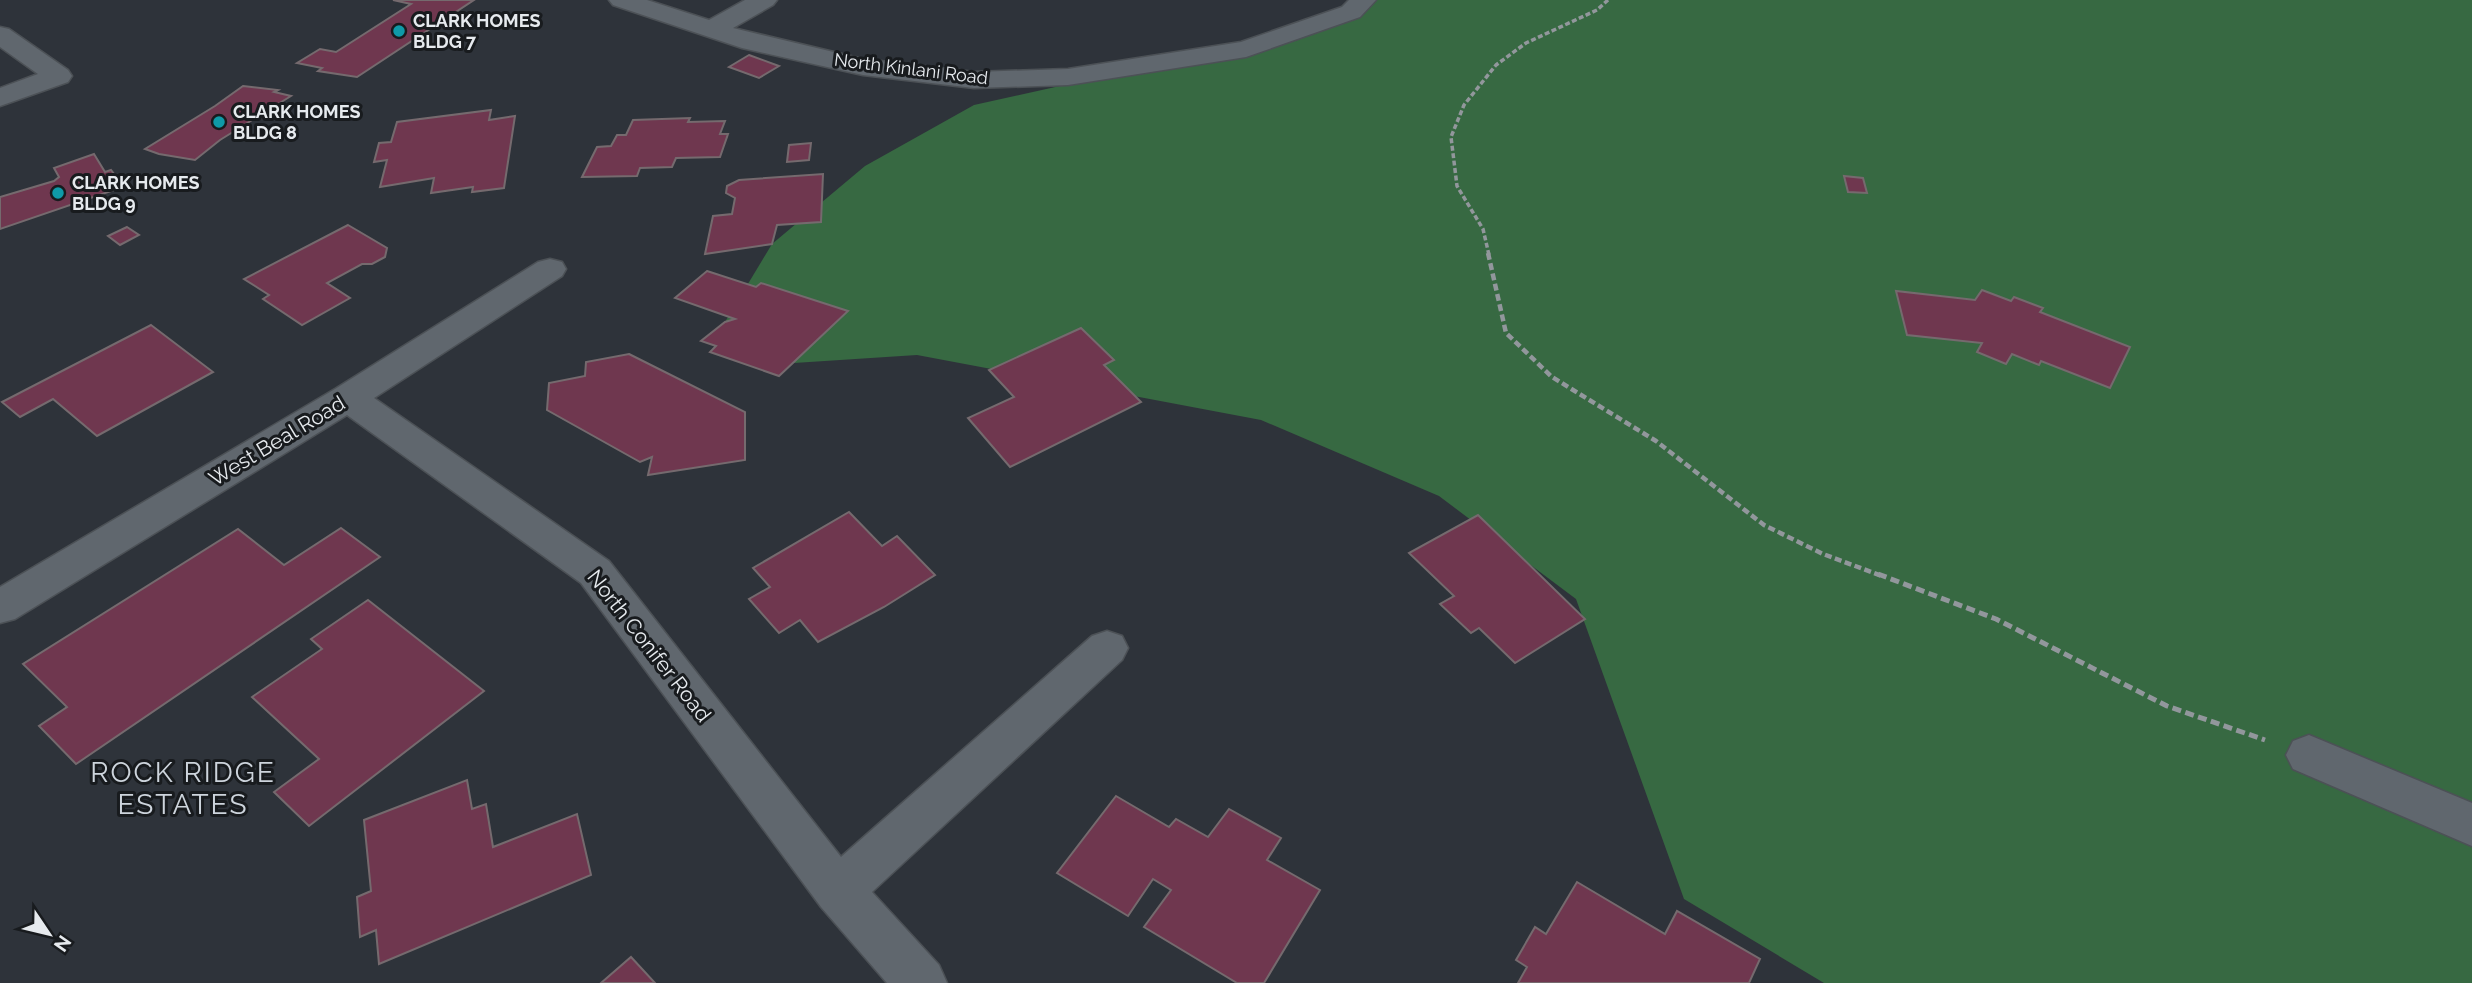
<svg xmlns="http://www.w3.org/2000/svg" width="2472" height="983" viewBox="0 0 2472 983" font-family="Raleway,sans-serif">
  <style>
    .forest { fill: #376942 }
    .building { fill: #6f374f; stroke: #756a6e; stroke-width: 2 }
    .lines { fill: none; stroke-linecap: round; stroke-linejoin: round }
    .minor-casing { stroke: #4c5156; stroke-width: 3 }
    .path-far2 { stroke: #92979c; stroke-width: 3.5; stroke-dasharray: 5 2.5; stroke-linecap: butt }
    .path-far1 { stroke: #92979c; stroke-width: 4.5; stroke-dasharray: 7 3.5; stroke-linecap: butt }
    .path { stroke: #92979c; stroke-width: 5; stroke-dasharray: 9 4.5; stroke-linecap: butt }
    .minor { fill: #60676e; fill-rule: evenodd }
    .culture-dot { fill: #0f9aa8; stroke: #181b1e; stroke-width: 2.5 }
    .labels { text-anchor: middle; stroke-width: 6; stroke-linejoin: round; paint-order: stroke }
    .far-poi-label { font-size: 18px; font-weight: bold; fill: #e6eaee; stroke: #181b1e; text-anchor: start }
    .far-street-label { font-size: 18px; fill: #e6eaee; stroke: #181b1e }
    .street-label { font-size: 21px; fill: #e6eaee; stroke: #181b1e }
    .near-neighbourhood-label { font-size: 28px; letter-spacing: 2px; fill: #cdd4dc; stroke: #181b1e }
  </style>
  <rect width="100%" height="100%" fill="#2e333a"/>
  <path class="forest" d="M1351 0H2472V983H1824L1684 899 1576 599 1439 496 1261 420 917 355 794 363 725 322 772 244 865 166 974 105 1298 33Z"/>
  <g class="building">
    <path d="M393 0H474L357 77 318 71 322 68 297 63 320 49 336 52 411 4Z"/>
    <path d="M749 55 779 66 759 78 729 67Z"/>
    <path d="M243 86 278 90 274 92 291 96 220 140 195 160 159 154 145 149 215 106Z"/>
    <path d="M491 110 489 120 515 116 504 188 472 192 473 187 431 193 434 178 380 187 387 160 374 162 379 143 391 142 397 122Z"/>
    <path d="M690 118 688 122 725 121 720 134H728L720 157 676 158 672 167 640 168 637 176 582 177 597 147 611 146 617 135H626L633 120Z"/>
    <path d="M811 143 809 160 787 162 789 145Z"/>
    <path d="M94 154 105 172 111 170 117 178 111 180 117 189 0 229V197L54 181 59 177 54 168Z"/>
    <path d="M823 174 821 222 777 225 772 244 705 254 713 216 732 214 735 198 726 193 727 186 739 180Z"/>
    <path d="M1844 176 1863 178 1867 193 1848 192Z"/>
    <path d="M348 225 387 248 385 257 372 264H362L327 283 350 298 302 325 263 299 269 295 244 279Z"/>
    <path d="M127 227 139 235 120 245 108 236Z"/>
    <path d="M707 271 756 287 761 283 848 311 779 376 710 352 716 346 701 341 725 322 735 319 675 298Z"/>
    <path d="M1982 290 2011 301 2014 297 2043 308 2040 312 2130 347 2110 388 2041 361 2039 365 2012 354 2006 364 1977 352 1982 343 1907 335 1896 291 1975 300Z"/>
    <path d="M151 325 213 372 97 436 53 399 20 417 2 402Z"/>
    <path d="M1081 328 1114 360 1104 365 1141 402 1010 467 968 418 1014 397 989 370Z"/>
    <path d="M629 354 745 412V460L648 475 652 457 640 462 547 410 549 383 585 376 586 362Z"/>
    <path d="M849 512 882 546 897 536 935 575 884 607 818 642 800 620 779 633 749 599 770 587 753 568Z"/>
    <path d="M1478 515 1585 619 1515 663 1479 628 1471 633 1440 604 1454 596 1409 553Z"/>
    <path d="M341 528 380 557 76 764 39 726 67 707 23 664 238 529 284 565Z"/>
    <path d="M368 600 484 691 309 826 274 792 319 759 252 697 322 649 311 639Z"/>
    <path d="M467 780 472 809 486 804 493 847 577 814 591 875 379 964 376 930 360 937 357 897 371 891 364 820Z"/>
    <path d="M1116 796 1169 827 1176 819 1208 837 1229 809 1281 838 1267 860 1320 890 1264 983H1237L1144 927 1171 890 1153 879 1128 916 1057 873Z"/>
    <path d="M1577 882 1665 934 1677 911 1760 959 1749 983H1518L1527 967 1516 960 1535 927 1546 934Z"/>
    <path d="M631 957 655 983H601Z"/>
  </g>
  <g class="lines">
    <defs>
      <g id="minor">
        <path d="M609 0H647L709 20 745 0H777L773 5 733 28 863 59 974 72 1068 69 1241 42 1342 7 1349 0H1376L1360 17 1246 57 1068 85 974 88 863 75 742 48 613 5Z"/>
        <path d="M0 27 9 29 68 70 72 76 68 82 0 106V88L38 74 0 47Z"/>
        <path d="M550 259 562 262 566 269 562 276 374 398 609 561 841 857 1092 636 1107 631 1122 636 1128 648 1122 660 872 892 939 965 947 983H887L821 907 581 583 347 415 15 619 0 623V587L335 389 538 262Z"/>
        <path d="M2309 735 2472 803V846L2293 769 2286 755 2293 741Z"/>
      </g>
    </defs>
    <use href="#minor" class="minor-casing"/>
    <path class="path-far2" d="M1489 255 1483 229 1457 186 1451 137 1464 105 1496 65 1526 43 1597 10 1608 0"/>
    <path class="path-far1" d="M1488 253 1506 333 1552 377 1656 441 1764 525 1823 554 1882 576"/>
    <path class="path" d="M1878 574 1996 619 2167 706 2265 740"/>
    <use href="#minor" class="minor"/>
  </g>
  <g class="culture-dot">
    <circle cx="399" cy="31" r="7"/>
    <circle cx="219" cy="122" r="7"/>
    <circle cx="58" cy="193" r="7"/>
  </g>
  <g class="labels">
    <g class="far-poi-label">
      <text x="413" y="27">CLARK HOMES<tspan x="413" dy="21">BLDG 7</tspan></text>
      <text x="233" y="118">CLARK HOMES<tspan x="233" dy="21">BLDG 8</tspan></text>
      <text x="72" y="189">CLARK HOMES<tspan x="72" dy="21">BLDG 9</tspan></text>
    </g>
    <g class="far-street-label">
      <text transform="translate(911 69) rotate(7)" y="6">North Kinlani Road</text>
    </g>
    <g class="street-label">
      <text transform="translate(277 441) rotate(-31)" y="7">West Beal Road</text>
      <text transform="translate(649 646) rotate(52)" y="7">North Conifer Road</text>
    </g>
    <g class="near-neighbourhood-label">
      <text x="183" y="782">ROCK RIDGE<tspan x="183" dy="32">ESTATES</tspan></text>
    </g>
  </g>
  <g transform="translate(49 934) rotate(125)" stroke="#181b1e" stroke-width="5" paint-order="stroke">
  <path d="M0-5L12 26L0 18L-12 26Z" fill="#e6eaee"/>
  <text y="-10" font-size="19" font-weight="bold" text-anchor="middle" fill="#e6eaee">N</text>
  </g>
</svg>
